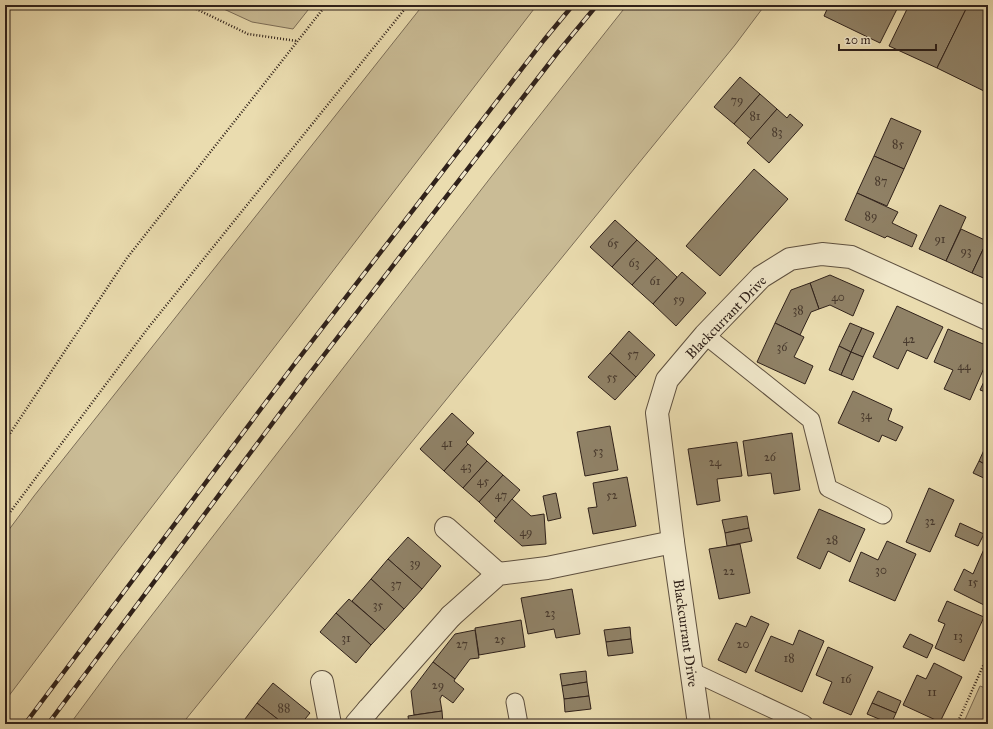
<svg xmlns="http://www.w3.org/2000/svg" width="993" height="729" viewBox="0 0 993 729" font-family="'IM FELL Great Primer',serif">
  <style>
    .green { fill: #cabc96; stroke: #7c6e58 }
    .building { fill: #908267; stroke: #2f211a }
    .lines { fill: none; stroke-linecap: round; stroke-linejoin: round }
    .service-casing { stroke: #5e503f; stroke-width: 19 }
    .pedestrian-casing { stroke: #5e503f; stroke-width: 24 }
    .minor-casing { stroke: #5e503f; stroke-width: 24 }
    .path { stroke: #2f211a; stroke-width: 2.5; stroke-dasharray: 1 2; stroke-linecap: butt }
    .service { stroke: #f1e8cb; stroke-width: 17 }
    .pedestrian { stroke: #f1e8cb; stroke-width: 22 }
    .minor { stroke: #f1e8cb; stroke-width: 22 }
    .rail-casing { stroke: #2f211a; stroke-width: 4.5 }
    .rail { stroke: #f1e8cb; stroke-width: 3; stroke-dasharray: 9; stroke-linecap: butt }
    .labels { text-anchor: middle; stroke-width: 3; stroke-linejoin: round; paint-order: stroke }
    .number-label { font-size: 12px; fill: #47392d }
    .street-label { font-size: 14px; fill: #2f211a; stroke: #f1e8cb }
  </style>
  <rect width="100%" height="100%" fill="#eadcaf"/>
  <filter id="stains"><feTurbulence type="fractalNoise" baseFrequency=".005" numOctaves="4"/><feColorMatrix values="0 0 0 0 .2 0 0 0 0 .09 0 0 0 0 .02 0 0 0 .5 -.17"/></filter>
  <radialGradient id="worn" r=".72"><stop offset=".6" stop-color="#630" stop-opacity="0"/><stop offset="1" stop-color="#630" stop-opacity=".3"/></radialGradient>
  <g class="green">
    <path d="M215 5H312L293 29 252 22Z"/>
    <path d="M423 5H537L118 551 5 701V535L34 496Z"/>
    <path d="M627 5H765L735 45 182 724H70L121 655 491 177Z"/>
    <path d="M980 686 988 689V724H963Z"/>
  </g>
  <g class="building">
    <path d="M829 5H899L880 43 824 16Z"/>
    <path d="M909 5H968L937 68 889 46Z"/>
    <path d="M968 5H979L988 9V93L937 68Z"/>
    <path d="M740 77 760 94 734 124 714 107Z"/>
    <path d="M760 94 777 109 751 139 734 124Z"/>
    <path d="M777 109 787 118 790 114 803 125 769 163 747 143Z"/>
    <path d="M891 118 921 131 904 169 874 156Z"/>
    <path d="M874 156 904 169 887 206 857 193Z"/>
    <path d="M754 169 788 199 720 276 686 246Z"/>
    <path d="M857 193 898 212 892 223 917 235 912 247 887 236 885 238 845 220Z"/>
    <path d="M940 205 966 217 946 261 919 249Z"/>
    <path d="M615 220 637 240 612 267 590 247Z"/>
    <path d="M961 229 987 241 972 273 946 261Z"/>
    <path d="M988 239V280L972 273Z"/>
    <path d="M637 240 657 258 632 285 612 267Z"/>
    <path d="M657 258 677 277 653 304 632 285Z"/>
    <path d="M682 272 706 293 676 326 653 304Z"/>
    <path d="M830 275 864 290 853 316 830 305 819 309 810 283Z"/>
    <path d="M810 283 819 309 811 312 800 335 775 323 791 290Z"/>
    <path d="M897 306 943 327 927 359 907 350 898 369 873 357Z"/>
    <path d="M775 323 804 337 794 357 813 366 805 384 757 362Z"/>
    <path d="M850 323 862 328 851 352 839 346Z"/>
    <path d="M862 328 874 333 863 357 851 352Z"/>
    <path d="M948 329 988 346V359L970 400 944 389 953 370 934 362Z"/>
    <path d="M629 331 655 355 636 377 610 353Z"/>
    <path d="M839 346 851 352 841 375 829 370Z"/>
    <path d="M851 352 863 357 853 380 841 375Z"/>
    <path d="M610 353 636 377 615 400 588 377Z"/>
    <path d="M988 373V393L980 390Z"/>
    <path d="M853 391 892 409 888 420 903 427 896 441 882 435 879 442 838 423Z"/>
    <path d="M452 413 474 433 466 442 468 444 444 471 420 449Z"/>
    <path d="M610 426 618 470 585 476 577 432Z"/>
    <path d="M792 433 800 490 774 494 771 473 748 476 743 441Z"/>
    <path d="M737 442 742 476 717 479 720 501 697 505 688 449Z"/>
    <path d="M468 444 487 461 463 488 444 471Z"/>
    <path d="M984 450 988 451V466L979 461Z"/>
    <path d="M487 461 503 475 479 502 463 488Z"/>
    <path d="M979 461 988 466V480L973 473Z"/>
    <path d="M503 475 520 490 496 518 479 502Z"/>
    <path d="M627 477 636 526 593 534 588 508 597 507 593 483Z"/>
    <path d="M929 488 954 500 930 552 906 542Z"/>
    <path d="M556 493 561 518 548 521 543 496Z"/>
    <path d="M512 499 531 516 544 514 546 544 522 546 494 521Z"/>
    <path d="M819 509 865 529 850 562 828 551 820 569 797 558Z"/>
    <path d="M747 516 749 528 725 533 722 520Z"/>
    <path d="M960 523 984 534 978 546 955 536Z"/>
    <path d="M749 528 752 541 727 546 725 533Z"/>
    <path d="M408 537 441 566 422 589 388 559Z"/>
    <path d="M887 541 916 554 895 601 849 581 861 552 878 560Z"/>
    <path d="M740 544 750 593 719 599 709 549Z"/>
    <path d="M984 549 988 551V607L954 590 964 569 973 574Z"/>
    <path d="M388 559 422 589 404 609 371 579Z"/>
    <path d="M371 579 404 609 385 630 352 601Z"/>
    <path d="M572 589 580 634 556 638 554 629 528 634 521 598Z"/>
    <path d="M349 599 385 630 371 645 336 613Z"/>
    <path d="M947 601 984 617 964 661 935 648 945 624 938 621Z"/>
    <path d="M336 613 371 645 356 663 320 632Z"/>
    <path d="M751 616 769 624 746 673 718 660 736 623 746 627Z"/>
    <path d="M521 620 525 647 479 655 475 628Z"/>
    <path d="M630 627 631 639 606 642 604 630Z"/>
    <path d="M475 630 479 658 470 659 455 679 433 662 455 634Z"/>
    <path d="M799 630 824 641 802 692 755 671 771 636 793 645Z"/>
    <path d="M910 634 933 645 927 658 903 647Z"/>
    <path d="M631 639 633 653 608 656 606 642Z"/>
    <path d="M828 647 873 667 851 715 823 703 832 682 816 675Z"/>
    <path d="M433 662 455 679 454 681 464 689 453 703 442 695 440 699 442 711 414 715 411 691Z"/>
    <path d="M934 663 962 677 940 722 903 705 917 675 926 679Z"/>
    <path d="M586 671 587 682 562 686 560 674Z"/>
    <path d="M587 682 589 696 564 699 562 686Z"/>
    <path d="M273 683 310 713 301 724H284L257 703Z"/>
    <path d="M878 691 901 701 896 713 872 703Z"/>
    <path d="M589 696 591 709 565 712 564 699Z"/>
    <path d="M257 703 284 724H252L245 719Z"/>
    <path d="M872 703 896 713 891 724 867 714Z"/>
    <path d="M442 711 443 724H409L408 716Z"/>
  </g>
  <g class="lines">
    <defs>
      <g id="service">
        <path d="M705 335 811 420 828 488 883 515"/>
        <path d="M691 671 804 724"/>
        <path d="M515 702 519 724"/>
      </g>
      <path id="pedestrian" d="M368 710 451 616"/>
      <g id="minor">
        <path d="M446 528 498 574"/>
        <path d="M451 616 498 574 547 568 673 542"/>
        <path d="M322 682 330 724"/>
        <path d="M356 724 368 710"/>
        <path d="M699 724 673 542 657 413 667 380 705 335 761 277 790 259 822 254 851 257 988 319"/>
      </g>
    </defs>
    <use href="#service" class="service-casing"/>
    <use href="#pedestrian" class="pedestrian-casing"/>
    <use href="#minor" class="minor-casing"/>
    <g class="path">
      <path d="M188 5 248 34 297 41"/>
      <path d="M5 441 127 258 326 5"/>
      <path d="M5 519 148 328 408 5"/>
      <path d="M957 724 988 655"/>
    </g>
    <use href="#service" class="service"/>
    <use href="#pedestrian" class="pedestrian"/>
    <use href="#minor" class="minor"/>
    <defs>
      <g id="rail">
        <path d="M25 724 293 366 544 40 573 5"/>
        <path d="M48 724 307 377 558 52 597 5"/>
      </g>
    </defs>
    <use href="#rail" class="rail-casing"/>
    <use href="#rail" class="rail"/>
  </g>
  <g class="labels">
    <g class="number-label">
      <text x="737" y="104">79</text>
      <text x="755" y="120">81</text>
      <text x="777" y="136">83</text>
      <text x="898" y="148">85</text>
      <text x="881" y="185">87</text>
      <text x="871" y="220">89</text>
      <text x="940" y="243">91</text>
      <text x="613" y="247">65</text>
      <text x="966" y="255">93</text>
      <text x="634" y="267">63</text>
      <text x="655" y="285">61</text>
      <text x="838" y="301">40</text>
      <text x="679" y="303">59</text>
      <text x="798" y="314">38</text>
      <text x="909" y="343">42</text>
      <text x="782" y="351">36</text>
      <text x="633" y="358">57</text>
      <text x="964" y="370">44</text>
      <text x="612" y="381">55</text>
      <text x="866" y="419">34</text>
      <text x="447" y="447">41</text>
      <text x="598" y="455">53</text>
      <text x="770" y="461">26</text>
      <text x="715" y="466">24</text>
      <text x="466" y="470">43</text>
      <text x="483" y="485">45</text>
      <text x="501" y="499">47</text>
      <text x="612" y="499">52</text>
      <text x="930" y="525">32</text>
      <text x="526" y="536">49</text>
      <text x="832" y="544">28</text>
      <text x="415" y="567">39</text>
      <text x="881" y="574">30</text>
      <text x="729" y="575">22</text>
      <text x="973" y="586">15</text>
      <text x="396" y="588">37</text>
      <text x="378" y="609">35</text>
      <text x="550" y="617">23</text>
      <text x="958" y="640">13</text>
      <text x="346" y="642">31</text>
      <text x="500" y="643">25</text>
      <text x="462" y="648">27</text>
      <text x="743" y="648">20</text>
      <text x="789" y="662">18</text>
      <text x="846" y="683">16</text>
      <text x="438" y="689">29</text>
      <text x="932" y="696">11</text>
      <text x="284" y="712">88</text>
    </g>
    <g class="street-label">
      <text transform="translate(726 317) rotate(-46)" y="5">Blackcurrant Drive</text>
      <text transform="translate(686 633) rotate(82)" y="5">Blackcurrant Drive</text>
    </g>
  </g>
  <rect width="993" height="729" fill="none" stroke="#eadcaf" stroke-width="20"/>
  <rect x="6" y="6" width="981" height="717" fill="none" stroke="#2f211a" stroke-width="2"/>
  <rect x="10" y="10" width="973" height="709" fill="none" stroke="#2f211a"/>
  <path d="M839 44v6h97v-6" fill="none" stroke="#2f211a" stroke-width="2"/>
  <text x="845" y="44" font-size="12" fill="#2f211a" stroke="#f1e8cb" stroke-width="3" paint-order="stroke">20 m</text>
  <rect width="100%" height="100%" filter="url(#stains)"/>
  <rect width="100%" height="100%" fill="url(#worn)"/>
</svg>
